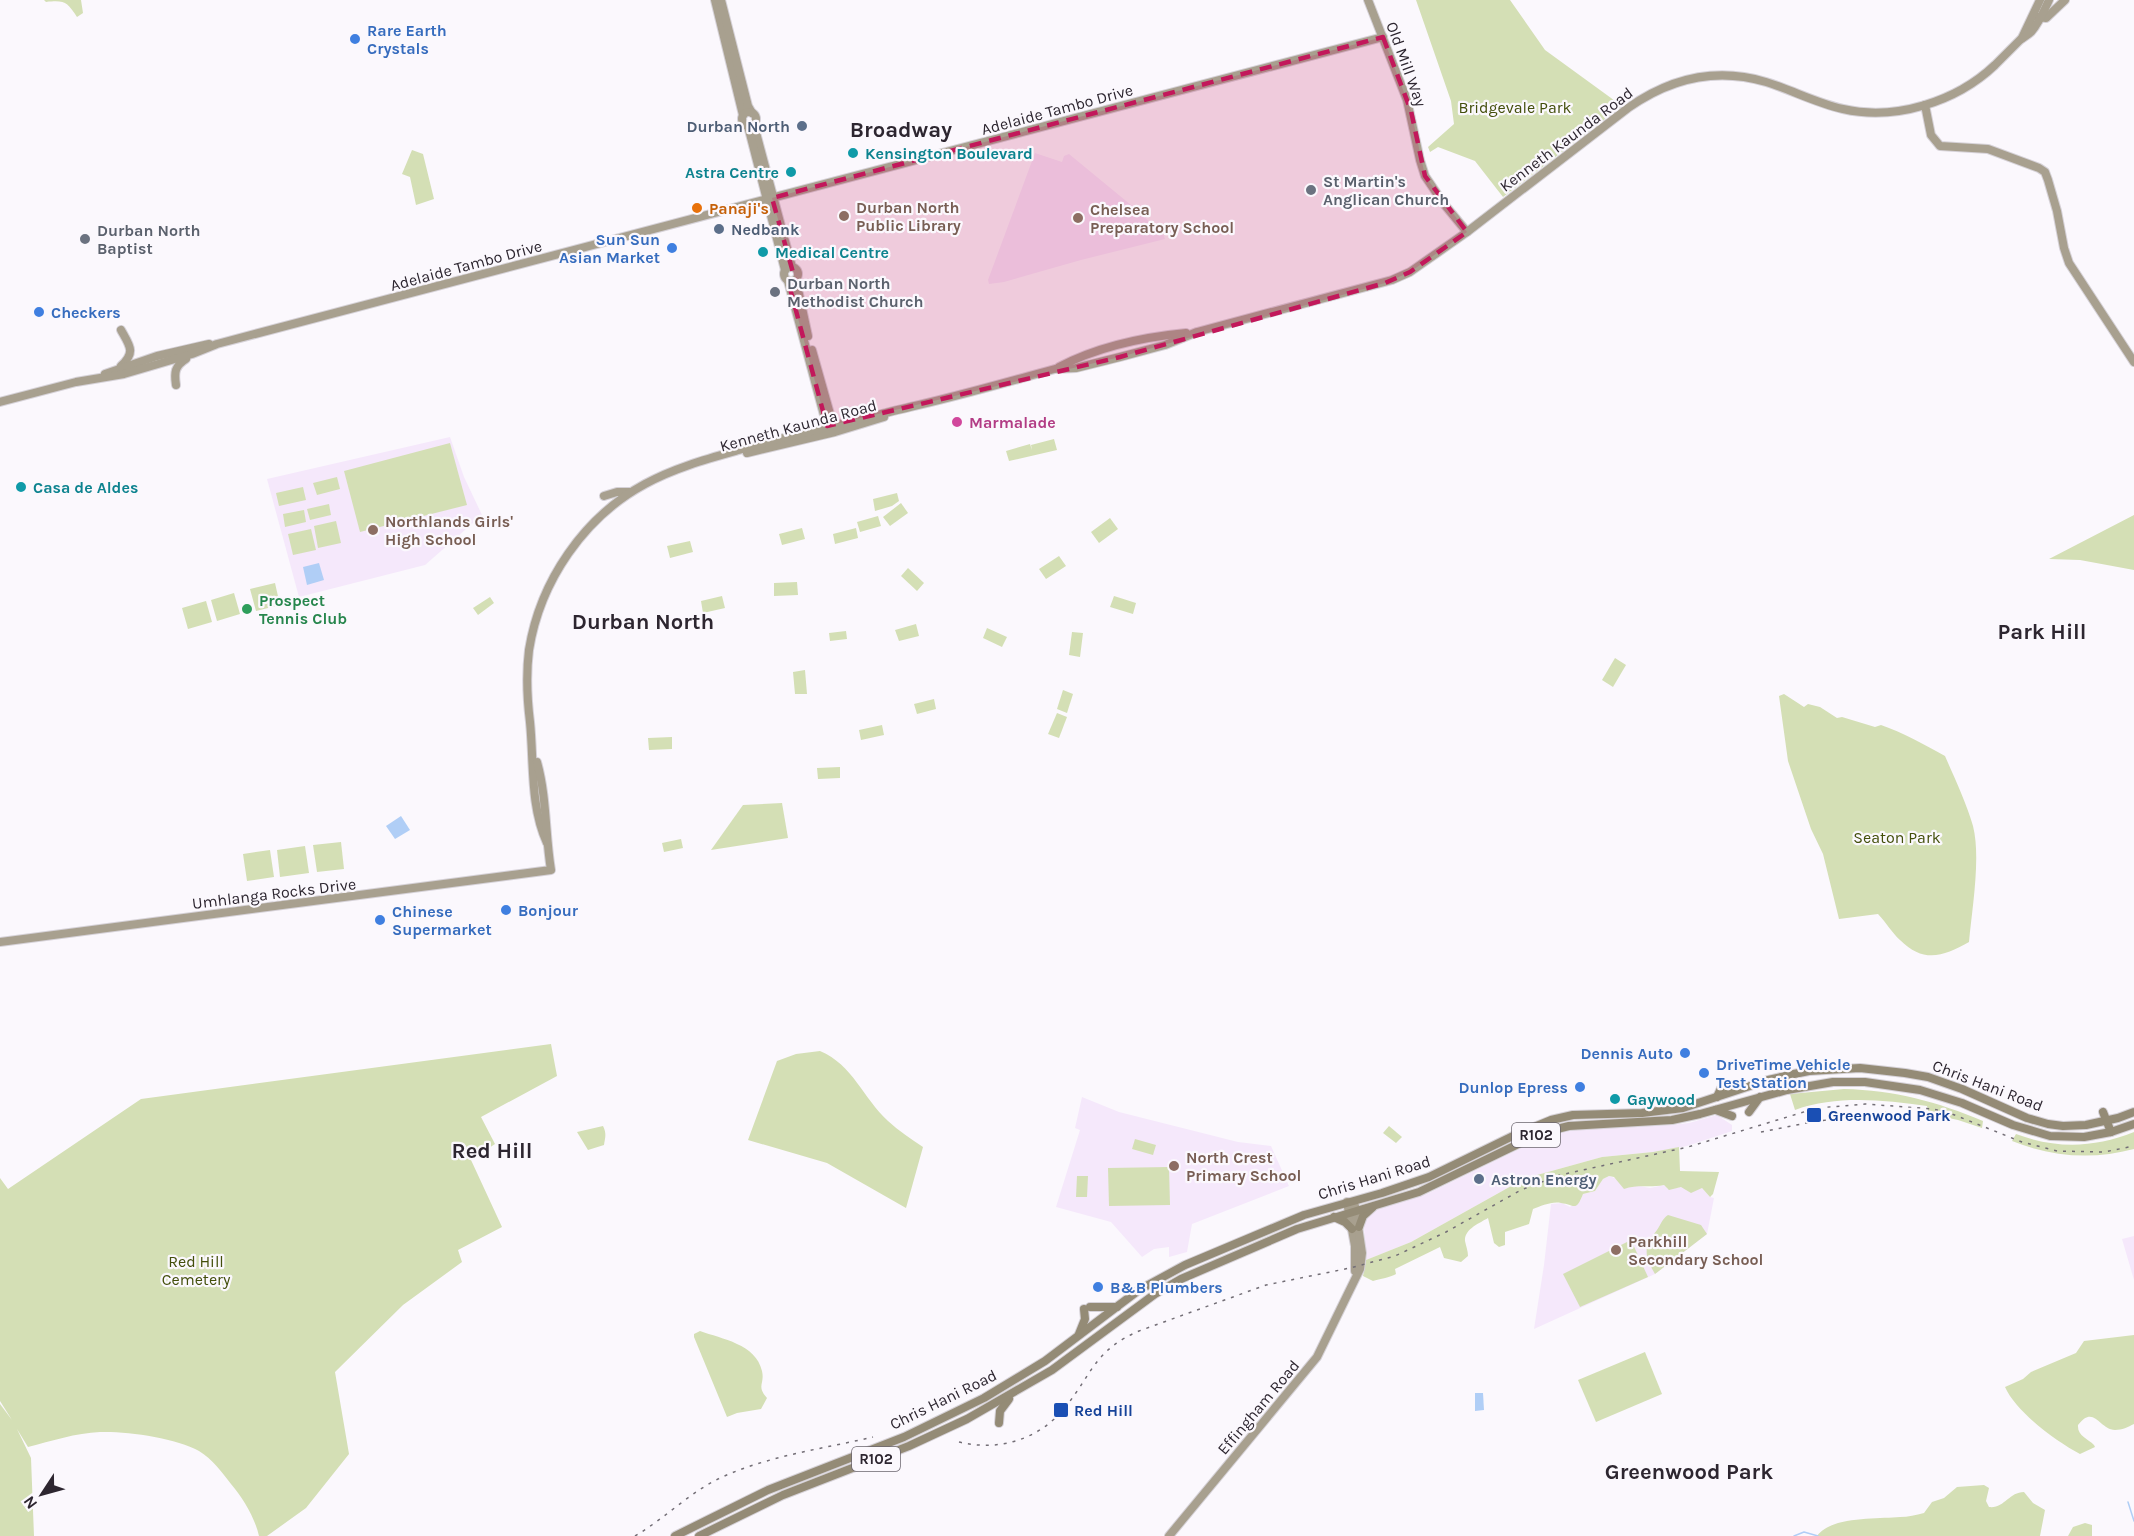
<svg xmlns="http://www.w3.org/2000/svg" width="2134" height="1536" viewBox="0 0 2134 1536" font-family="Karla,sans-serif">
  <style>
    .built { fill: #f5e8fb }
    .green { fill: #d4dfb5 }
    .water { fill: #b0cef6 }
    .lines { fill: none; stroke-linecap: round; stroke-linejoin: round }
    .stream { stroke: #b0cef6; stroke-width: 1.5 }
    .secondary-casing { stroke: #d6d2d8; stroke-width: 10 }
    .primary-casing { stroke: #d6d2d8; stroke-width: 10 }
    .secondary { stroke: #a8a08f; stroke-width: 8 }
    .primary { stroke: #948b76; stroke-width: 8 }
    .rail { stroke: #736e76; stroke-width: 1.5; stroke-dasharray: 3 6; stroke-linecap: butt }
    .marked { fill: #c2185b; fill-opacity: 0.2; stroke: #c2185b; stroke-width: 4.5; stroke-dasharray: 12 8; stroke-linejoin: round }
    .shop-dot { fill: #3f7fe0; stroke: #fbf8fd; stroke-width: 2 }
    .service-dot { fill: #5c6f8a; stroke: #fbf8fd; stroke-width: 2 }
    .culture-dot { fill: #0f9aa8; stroke: #fbf8fd; stroke-width: 2 }
    .worship-dot { fill: #6b7280; stroke: #fbf8fd; stroke-width: 2 }
    .food-dot { fill: #e8710a; stroke: #fbf8fd; stroke-width: 2 }
    .education-dot { fill: #8d6e63; stroke: #fbf8fd; stroke-width: 2 }
    .hotel-dot { fill: #d1479c; stroke: #fbf8fd; stroke-width: 2 }
    .leisure-dot { fill: #2e9e5b; stroke: #fbf8fd; stroke-width: 2 }
    .transit-dot { fill: #1a4fb4; stroke: #fbf8fd; stroke-width: 2 }
    .labels { text-anchor: middle; stroke-width: 4.5; stroke-linejoin: round; paint-order: stroke }
    .shield { fill: #fbf8fd; stroke: #6b656e; stroke-width: 1.5 }
    .shield-label { font-size: 15px; font-weight: bold; fill: #2d2630 }
    .shop-label { font-size: 16px; font-weight: bold; fill: #366cbe; stroke: #fbf8fd; text-anchor: start }
    .street-label { font-size: 16px; fill: #2d2630; stroke: #fbf8fd }
    .park-label { font-size: 16px; fill: #434f0b; stroke: #fbf8fd }
    .service-label { font-size: 16px; font-weight: bold; fill: #4e5e75; stroke: #fbf8fd; text-anchor: start }
    .culture-label { font-size: 16px; font-weight: bold; fill: #0d838f; stroke: #fbf8fd; text-anchor: start }
    .worship-label { font-size: 16px; font-weight: bold; fill: #5b616d; stroke: #fbf8fd; text-anchor: start }
    .education-label { font-size: 16px; font-weight: bold; fill: #785e54; stroke: #fbf8fd; text-anchor: start }
    .food-label { font-size: 16px; font-weight: bold; fill: #c56008; stroke: #fbf8fd; text-anchor: start }
    .hotel-label { font-size: 16px; font-weight: bold; fill: #b23c85; stroke: #fbf8fd; text-anchor: start }
    .leisure-label { font-size: 16px; font-weight: bold; fill: #27864d; stroke: #fbf8fd; text-anchor: start }
    .transit-label { font-size: 16px; font-weight: bold; fill: #164399; stroke: #fbf8fd; text-anchor: start }
    .district-label { font-size: 22px; font-weight: bold; fill: #2d2630; stroke: #fbf8fd }
  </style>
  <rect width="100%" height="100%" fill="#fbf8fd"/>
  <g class="built">
    <path d="M1035 153 1062 162 1064 156 1069 154 1131 205 1163 234 1165 239 1081 260 1004 282 989 284 988 280Z"/>
    <path d="M450 437 464 477 482 515 425 565 299 597 267 479Z"/>
    <path d="M1082 1097 1119 1112 1238 1142 1271 1146 1289 1186 1192 1224 1187 1252 1169 1257V1247L1154 1249 1142 1257 1111 1222 1056 1207 1080 1130 1075 1128Z"/>
    <path d="M1717 1115 1732 1125V1131L1687 1146 1653 1152 1602 1157 1537 1175 1513 1185 1411 1242 1366 1260 1364 1226 1366 1219 1373 1211 1427 1194 1542 1138 1564 1131 1578 1129 1671 1125 1689 1123Z"/>
    <path d="M1609 1176 1634 1185 1650 1188 1664 1185 1668 1189 1681 1187 1702 1188 1710 1197 1714 1198 1707 1234 1655 1274 1534 1329 1544 1265 1551 1204 1562 1203 1570 1207 1580 1201 1583 1194 1595 1191 1603 1179Z"/>
    <path d="M2134 1236V1280L2122 1239Z"/>
  </g>
  <g class="green">
    <path d="M44 0H81L83 13 77 17C67 2 65 0 46 2Z"/>
    <path d="M1416 0H1510L1545 50 1622 106 1503 197 1475 161 1438 147 1430 152 1428 147 1454 124 1451 101Z"/>
    <path d="M412 150 423 154 434 199 416 205 410 177 402 174Z"/>
    <path d="M1054 439 1057 450 1009 461 1006 451 1030 444 1032 450 1031 445Z"/>
    <path d="M450 443 467 505 360 532 344 471Z"/>
    <path d="M337 477 340 489 317 495 313 483Z"/>
    <path d="M303 487 306 500 279 506 276 493Z"/>
    <path d="M897 493 899 501 892 506 875 511 873 499Z"/>
    <path d="M901 503 908 513 890 526 883 517Z"/>
    <path d="M329 504 331 515 310 520 307 509Z"/>
    <path d="M304 510 306 522 285 527 283 514Z"/>
    <path d="M2134 515V570L2080 560 2049 559Z"/>
    <path d="M878 516 881 526 860 532 857 522Z"/>
    <path d="M1110 518 1118 529 1099 543 1091 532Z"/>
    <path d="M336 521 341 543 318 548 314 526Z"/>
    <path d="M802 528 805 539 782 545 779 534Z"/>
    <path d="M856 528 858 538 835 544 833 534Z"/>
    <path d="M311 529 316 550 293 555 288 534Z"/>
    <path d="M690 541 693 552 670 558 667 546Z"/>
    <path d="M1059 556 1066 566 1046 579 1039 569Z"/>
    <path d="M908 568 924 583 917 591 901 576Z"/>
    <path d="M797 582 798 595 774 596V583Z"/>
    <path d="M275 583 280 605 256 611 250 589Z"/>
    <path d="M234 593 240 614 217 621 211 600Z"/>
    <path d="M722 596 725 608 703 613 701 601Z"/>
    <path d="M1114 596 1136 603 1133 614 1110 607Z"/>
    <path d="M490 597 494 603 478 615 473 608Z"/>
    <path d="M206 601 212 622 188 629 182 608Z"/>
    <path d="M916 624 919 636 899 641 895 630Z"/>
    <path d="M987 628 1007 637 1002 647 983 638Z"/>
    <path d="M846 631 847 639 830 641 829 633Z"/>
    <path d="M1072 632 1083 633 1080 657 1069 655Z"/>
    <path d="M1615 658 1626 665 1613 687 1602 680Z"/>
    <path d="M805 670 807 694H795L793 672Z"/>
    <path d="M1063 690 1073 694 1067 713 1057 709Z"/>
    <path d="M1784 694 1804 707 1808 704 1820 707 1837 718 1842 717 1875 727 1881 725C1902 732 1925 745 1945 756 1955 779 1966 802 1973 826 1981 857 1972 909 1969 942 1944 956 1924 964 1900 940 1892 933 1886 922 1878 914L1839 919 1823 854 1811 829 1788 761 1779 696Z"/>
    <path d="M934 699 936 709 917 714 914 704Z"/>
    <path d="M1057 713 1067 717 1059 738 1048 734Z"/>
    <path d="M882 725 884 735 861 740 859 730Z"/>
    <path d="M672 737V749L649 750 648 738Z"/>
    <path d="M840 767V778L818 779 817 768Z"/>
    <path d="M782 803 788 838 711 850 743 805Z"/>
    <path d="M681 839 683 848 664 852 662 843Z"/>
    <path d="M341 842 344 869 317 872 313 845Z"/>
    <path d="M305 846 309 873 280 877 277 850Z"/>
    <path d="M270 850 274 877 247 881 243 854Z"/>
    <path d="M551 1044 557 1076 481 1117 495 1144 471 1160 502 1227 458 1250 462 1262 403 1305 335 1372 349 1454 306 1508 267 1536H259C255 1518 243 1498 231 1484 222 1472 212 1459 199 1451 176 1438 127 1431 100 1432 76 1433 51 1441 28 1447L17 1429 31 1458 34 1536H0V1404L12 1420 0 1401V1178L8 1189 141 1099Z"/>
    <path d="M820 1051C853 1065 863 1098 888 1121 899 1131 911 1139 923 1147L906 1208 827 1163 748 1140 777 1061 796 1054Z"/>
    <path d="M1844 1089C1894 1090 1938 1102 1983 1121L1982 1128 1958 1120 1929 1114 1927 1106C1883 1100 1837 1095 1795 1110L1790 1094Z"/>
    <path d="M603 1126C607 1134 605 1138 604 1145L588 1150 577 1132Z"/>
    <path d="M1389 1126 1402 1137 1396 1143 1383 1133Z"/>
    <path d="M2134 1132V1149C2093 1160 2052 1157 2012 1141L2016 1134C2056 1149 2094 1148 2134 1132Z"/>
    <path d="M1135 1139 1156 1145 1153 1155 1132 1149Z"/>
    <path d="M1679 1147 1680 1171 1719 1172 1713 1194 1710 1197 1702 1188 1691 1193 1681 1187 1669 1190 1664 1185C1650 1188 1637 1184 1624 1189L1614 1177 1609 1176 1603 1179 1595 1191 1583 1194C1576 1212 1575 1205 1561 1203 1552 1201 1541 1206 1533 1209L1529 1224 1505 1232V1245L1499 1247 1494 1243 1488 1218C1480 1223 1464 1229 1465 1241 1466 1246 1468 1251 1468 1256L1461 1262 1444 1258 1440 1247 1395 1269 1396 1274C1392 1277 1379 1279 1373 1281L1363 1276 1366 1260 1411 1242 1513 1185 1537 1175 1602 1157 1653 1152Z"/>
    <path d="M1169 1167 1170 1205 1109 1206 1108 1168Z"/>
    <path d="M1077 1176H1088L1087 1197H1076Z"/>
    <path d="M1668 1215 1701 1225 1707 1234 1655 1274C1644 1255 1643 1247 1657 1230 1661 1224 1662 1219 1668 1215Z"/>
    <path d="M1631 1240 1648 1277 1580 1307 1563 1274Z"/>
    <path d="M700 1331C722 1339 756 1344 762 1371 765 1384 756 1386 767 1398L761 1409 737 1413 727 1417 694 1337V1334Z"/>
    <path d="M2134 1335V1424C2128 1427 2122 1430 2115 1430 2099 1429 2094 1404 2078 1425 2077 1436 2088 1439 2094 1445L2095 1447 2080 1454C2056 1441 2016 1412 2005 1387L2023 1379 2031 1372 2076 1353 2084 1341Z"/>
    <path d="M1645 1352 1662 1394 1596 1422 1578 1380Z"/>
    <path d="M1984 1485 1989 1488 1986 1501 1989 1507C2004 1509 2009 1492 2024 1492L2033 1503 2045 1510 2040 1536H1817C1831 1516 1878 1519 1900 1517 1908 1517 1916 1515 1924 1513L1932 1502 1944 1498 1957 1487Z"/>
    <path d="M2085 1523 2092 1525V1536H2068L2073 1527Z"/>
  </g>
  <g class="water">
    <path d="M319 563 324 580 307 585 303 567Z"/>
    <path d="M401 816 410 830 395 839 386 826Z"/>
    <path d="M1475 1393H1483L1484 1410 1475 1411Z"/>
  </g>
  <g class="lines">
    <g class="stream">
      <path d="M2128 1502 2134 1521"/>
      <path d="M1794 1536 1804 1532 1818 1536"/>
    </g>
    <defs>
      <g id="secondary">
        <path d="M715 0 743 115"/>
        <path d="M721 0 748 106 752 113"/>
        <path d="M1368 0 1407 100 1420 160 1425 176 1444 204 1467 232"/>
        <path d="M2038 17 2046 18 2065 0"/>
        <path d="M2022 38 2040 0"/>
        <path d="M1925 105 1931 135 1940 146 1988 149 2039 168 2045 172 2048 180 2057 211 2064 248 2069 263 2134 362"/>
        <circle cx="749" cy="119" r="7"/>
        <path d="M755 123V129L792 267"/>
        <path d="M748 126 785 270"/>
        <circle cx="791" cy="274" r="7"/>
        <path d="M796 280 808 336"/>
        <path d="M788 281 828 430"/>
        <path d="M812 350 834 428"/>
        <path d="M121 366C136 352 130 346 121 330"/>
        <path d="M1059 367C1097 347 1144 337 1186 333"/>
        <path d="M105 374 157 356 209 344"/>
        <path d="M176 385C174 372 175 366 186 359"/>
        <path d="M0 402 76 382 124 374 192 354 217 344 1383 37"/>
        <path d="M747 453 835 432 884 417"/>
        <path d="M604 496 617 492H630"/>
        <path d="M547 843C530 806 534 762 530 722 527 698 526 674 529 650 540 581 584 517 645 484 674 468 707 459 739 450 796 434 853 421 910 407 959 396 1007 382 1055 369L1076 368 1120 357 1165 345 1197 332 1392 280 1410 272 1467 232 1628 108C1669 79 1716 67 1766 82 1792 90 1816 103 1843 109 1895 121 1956 102 1995 65 2003 57 2012 48 2020 40 2024 37 2028 35 2031 32 2039 23 2044 11 2049 0"/>
        <path d="M0 942 551 870C545 834 547 798 537 762"/>
        <path d="M1347 1202 1355 1246V1271"/>
        <path d="M1169 1536 1317 1357 1360 1269 1362 1253 1355 1206"/>
      </g>
      <g id="primary">
        <path d="M1717 1097 1724 1082"/>
        <path d="M1716 1110 1732 1116"/>
        <path d="M1749 1112 1760 1097"/>
        <path d="M2103 1112 2111 1132"/>
        <path d="M1334 1217 1345 1222 1352 1229"/>
        <path d="M1359 1227 1363 1216 1373 1207"/>
        <path d="M1090 1307H1117"/>
        <path d="M1079 1334 1085 1319 1084 1309"/>
        <path d="M999 1423 1000 1411 1009 1399"/>
        <path d="M675 1536 768 1490 904 1437 984 1398 1045 1361 1139 1290 1185 1265 1304 1215 1382 1193 1429 1177 1517 1134 1551 1120 1573 1115 1642 1113 1683 1108 1768 1080 1794 1074 1809 1071 1860 1068 1905 1073 1928 1077 1962 1089 2027 1118 2048 1124 2063 1126 2086 1125 2118 1118 2134 1112"/>
        <path d="M699 1536 783 1495 909 1446 967 1419 1052 1370 1155 1294 1181 1279 1297 1229 1419 1192 1541 1133 1569 1126 1672 1120 1700 1114 1787 1090 1833 1082H1865L1920 1090 1962 1103 2013 1125 2050 1136 2084 1137 2111 1132 2134 1124"/>
      </g>
    </defs>
    <use href="#secondary" class="secondary-casing"/>
    <use href="#primary" class="primary-casing"/>
    <use href="#secondary" class="secondary"/>
    <use href="#primary" class="primary"/>
    <g class="rail">
      <path d="M1761 1132 1812 1122 1886 1112"/>
      <path d="M959 1442C1000 1452 1041 1439 1067 1405 1093 1372 1095 1350 1139 1331L1266 1285 1350 1268 1395 1256 1446 1232 1521 1190 1560 1175 1688 1147 1817 1108 1865 1104 1933 1109 1952 1114 2022 1142 2057 1151 2104 1152 2134 1146"/>
      <path d="M635 1536C664 1519 688 1494 718 1479 766 1456 822 1449 873 1437"/>
    </g>
  </g>
  <path class="marked" d="M1383 37 1411 111 1425 176 1467 232 1410 272 1385 283 1120 357 827 426 788 281 796 283 772 198Z"/>
  <g class="shop-dot">
    <circle cx="355" cy="39" r="6"/>
    <circle cx="672" cy="248" r="6"/>
    <circle cx="39" cy="312" r="6"/>
    <circle cx="506" cy="910" r="6"/>
    <circle cx="380" cy="920" r="6"/>
    <circle cx="1685" cy="1053" r="6"/>
    <circle cx="1704" cy="1073" r="6"/>
    <circle cx="1580" cy="1087" r="6"/>
    <circle cx="1098" cy="1287" r="6"/>
  </g>
  <g class="service-dot">
    <circle cx="802" cy="126" r="6"/>
    <circle cx="719" cy="229" r="6"/>
    <circle cx="1479" cy="1179" r="6"/>
  </g>
  <g class="culture-dot">
    <circle cx="853" cy="153" r="6"/>
    <circle cx="791" cy="172" r="6"/>
    <circle cx="763" cy="252" r="6"/>
    <circle cx="21" cy="487" r="6"/>
    <circle cx="1615" cy="1099" r="6"/>
  </g>
  <g class="worship-dot">
    <circle cx="1311" cy="190" r="6"/>
    <circle cx="85" cy="239" r="6"/>
    <circle cx="775" cy="292" r="6"/>
  </g>
  <circle class="food-dot" cx="697" cy="208" r="6"/>
  <g class="education-dot">
    <circle cx="844" cy="216" r="6"/>
    <circle cx="1078" cy="218" r="6"/>
    <circle cx="373" cy="530" r="6"/>
    <circle cx="1174" cy="1166" r="6"/>
    <circle cx="1616" cy="1250" r="6"/>
  </g>
  <circle class="hotel-dot" cx="957" cy="422" r="6"/>
  <circle class="leisure-dot" cx="247" cy="609" r="6"/>
  <g class="transit-dot">
    <rect x="1806" y="1107" width="16" height="16" rx="3"/>
    <rect x="1053" y="1402" width="16" height="16" rx="3"/>
  </g>
  <g class="labels">
    <g class="shield">
      <rect x="1512" y="1123" width="48" height="24" rx="4.5"/>
      <rect x="852" y="1447" width="48" height="24" rx="4.5"/>
    </g>
    <g class="shield-label">
      <text x="1536" y="1140">R102</text>
      <text x="876" y="1464">R102</text>
    </g>
    <g class="shop-label">
      <text x="367" y="36">Rare Earth<tspan x="367" dy="18">Crystals</tspan></text>
      <text x="660" y="245" text-anchor="end">Sun Sun<tspan x="660" dy="18">Asian Market</tspan></text>
      <text x="51" y="318">Checkers</text>
      <text x="518" y="916">Bonjour</text>
      <text x="392" y="917">Chinese<tspan x="392" dy="18">Supermarket</tspan></text>
      <text x="1673" y="1059" text-anchor="end">Dennis Auto</text>
      <text x="1716" y="1070">DriveTime Vehicle<tspan x="1716" dy="18">Test Station</tspan></text>
      <text x="1568" y="1093" text-anchor="end">Dunlop Epress</text>
      <text x="1110" y="1293">B&amp;B Plumbers</text>
    </g>
    <g class="street-label">
      <text transform="translate(1407 64) rotate(70)" y="6">Old Mill Way</text>
      <text transform="translate(1057 109) rotate(-15)" y="6">Adelaide Tambo Drive</text>
      <text transform="translate(1566 139) rotate(-37)" y="6">Kenneth Kaunda Road</text>
      <text transform="translate(466 265) rotate(-15)" y="6">Adelaide Tambo Drive</text>
      <text transform="translate(798 425) rotate(-15)" y="6">Kenneth Kaunda Road</text>
      <text transform="translate(274 893) rotate(-7)" y="6">Umhlanga Rocks Drive</text>
      <text transform="translate(1988 1085) rotate(21)" y="6">Chris Hani Road</text>
      <text transform="translate(1374 1177) rotate(-17)" y="6">Chris Hani Road</text>
      <text transform="translate(943 1399) rotate(-26)" y="6">Chris Hani Road</text>
      <text transform="translate(1258 1407) rotate(-50)" y="6">Effingham Road</text>
    </g>
    <g class="park-label">
      <text x="1515" y="113">Bridgevale Park</text>
      <text x="1897" y="843">Seaton Park</text>
      <text x="196" y="1267">Red Hill<tspan x="196" dy="18">Cemetery</tspan></text>
    </g>
    <g class="service-label">
      <text x="790" y="132" text-anchor="end">Durban North</text>
      <text x="731" y="235">Nedbank</text>
      <text x="1491" y="1185">Astron Energy</text>
    </g>
    <g class="culture-label">
      <text x="865" y="159">Kensington Boulevard</text>
      <text x="779" y="178" text-anchor="end">Astra Centre</text>
      <text x="775" y="258">Medical Centre</text>
      <text x="33" y="493">Casa de Aldes</text>
      <text x="1627" y="1105">Gaywood</text>
    </g>
    <g class="worship-label">
      <text x="1323" y="187">St Martin's<tspan x="1323" dy="18">Anglican Church</tspan></text>
      <text x="97" y="236">Durban North<tspan x="97" dy="18">Baptist</tspan></text>
      <text x="787" y="289">Durban North<tspan x="787" dy="18">Methodist Church</tspan></text>
    </g>
    <g class="education-label">
      <text x="856" y="213">Durban North<tspan x="856" dy="18">Public Library</tspan></text>
      <text x="1090" y="215">Chelsea<tspan x="1090" dy="18">Preparatory School</tspan></text>
      <text x="385" y="527">Northlands Girls'<tspan x="385" dy="18">High School</tspan></text>
      <text x="1186" y="1163">North Crest<tspan x="1186" dy="18">Primary School</tspan></text>
      <text x="1628" y="1247">Parkhill<tspan x="1628" dy="18">Secondary School</tspan></text>
    </g>
    <g class="food-label">
      <text x="709" y="214">Panaji's</text>
    </g>
    <g class="hotel-label">
      <text x="969" y="428">Marmalade</text>
    </g>
    <g class="leisure-label">
      <text x="259" y="606">Prospect<tspan x="259" dy="18">Tennis Club</tspan></text>
    </g>
    <g class="transit-label">
      <text x="1828" y="1121">Greenwood Park</text>
      <text x="1074" y="1416">Red Hill</text>
    </g>
    <g class="district-label">
      <text x="901" y="137">Broadway</text>
      <text x="643" y="629">Durban North</text>
      <text x="2042" y="639">Park Hill</text>
      <text x="492" y="1158">Red Hill</text>
      <text x="1689" y="1479">Greenwood Park</text>
    </g>
  </g>
  <g transform="translate(42 1494) rotate(234)" stroke="#fbf8fd" stroke-width="4.5" paint-order="stroke">
  <path d="M0-4.5L10 22L0 15L-10 22Z" fill="#2d2630"/>
  <text y="-9" font-size="16" font-weight="bold" text-anchor="middle" fill="#2d2630">N</text>
  </g>
</svg>
